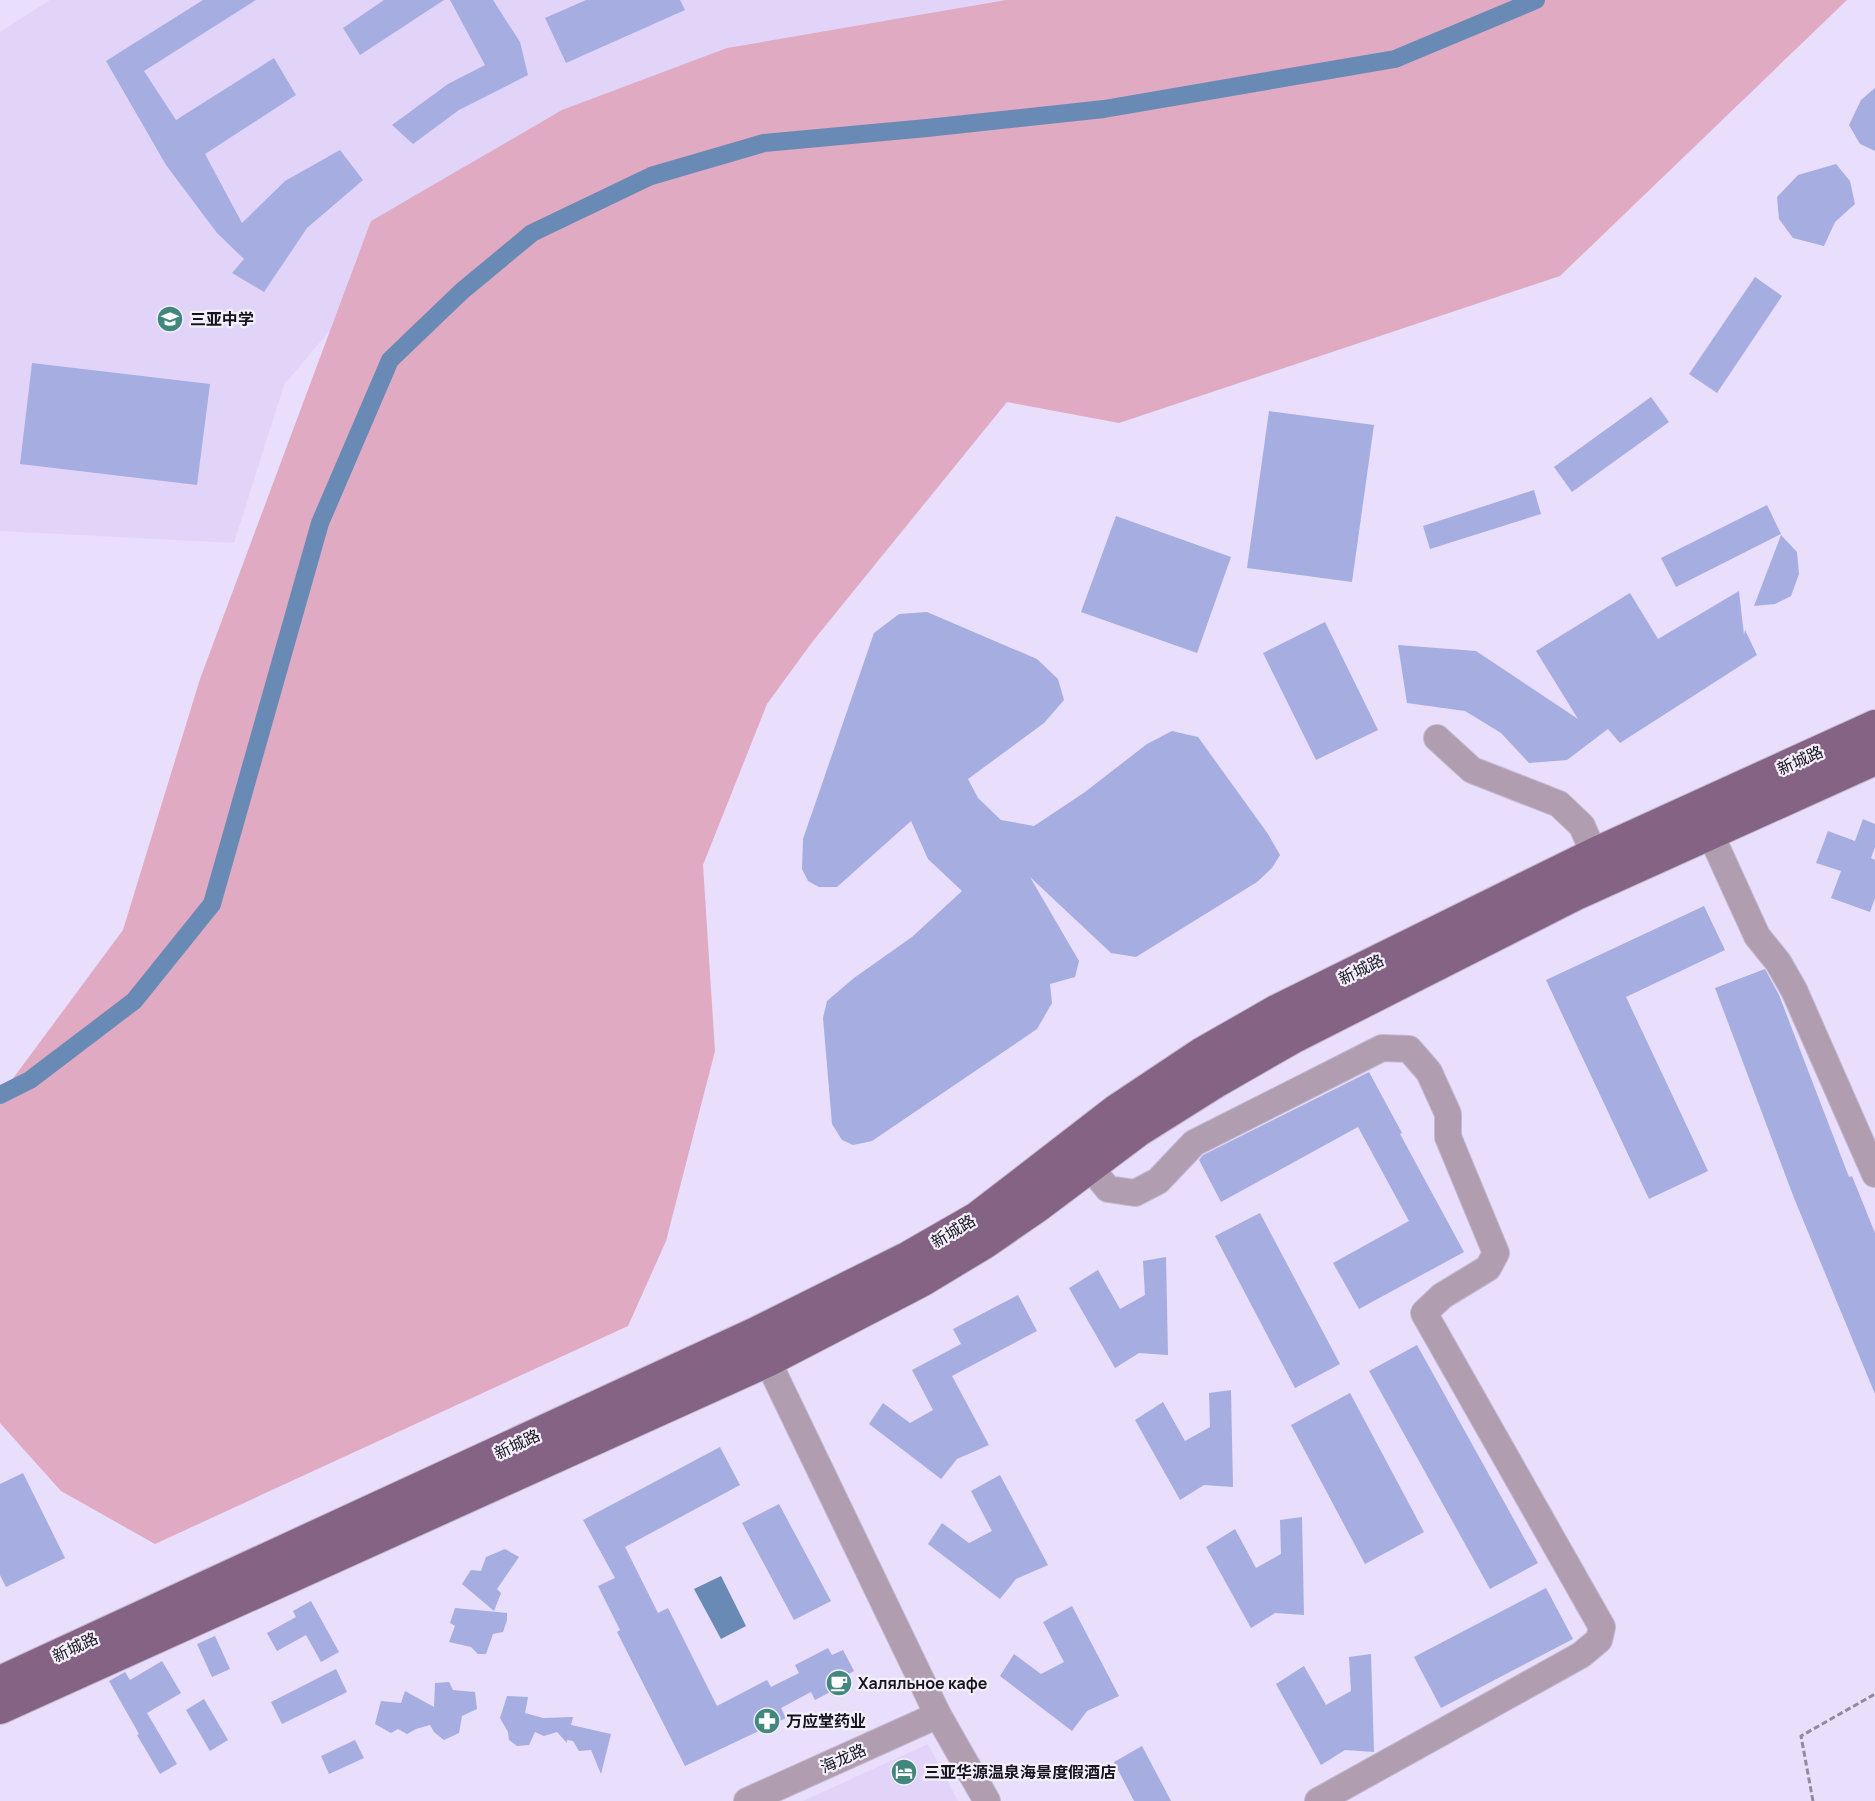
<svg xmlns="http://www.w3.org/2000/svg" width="1875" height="1801" viewBox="0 0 1875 1801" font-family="Manrope,'Noto Sans SC',sans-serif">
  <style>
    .built { fill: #e2d4f9 }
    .green { fill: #e0aac2 }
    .water { fill: #698ab5 }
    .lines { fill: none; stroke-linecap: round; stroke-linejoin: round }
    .canal { stroke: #698ab5; stroke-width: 18 }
    .building { fill: #a6ade1 }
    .minor-casing { stroke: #c3b9d4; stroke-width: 28 }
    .major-casing { stroke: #c3b9d4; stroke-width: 34 }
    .path { stroke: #928aa0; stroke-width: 3; stroke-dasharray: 6 3; stroke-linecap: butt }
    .minor { stroke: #b09eb0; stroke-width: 26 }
    .major { stroke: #846384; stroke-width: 32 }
    .labels { text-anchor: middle; stroke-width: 4.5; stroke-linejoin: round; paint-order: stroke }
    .poi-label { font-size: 16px; font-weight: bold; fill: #17131e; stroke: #f3effb; text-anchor: start }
    .street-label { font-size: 16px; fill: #17131e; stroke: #f3effb }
  </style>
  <rect width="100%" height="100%" fill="#e9defc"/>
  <g class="built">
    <path d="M50 0H1101L395 253 284 385 234 543 0 531V32Z"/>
    <path d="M928 1744 958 1801H803Z"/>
  </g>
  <path class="green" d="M1006 0H1847L1560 276 1119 423 1007 402 813 641 767 704 703 865 715 1051 666 1241 628 1326 155 1544 61 1491 0 1423V1096L123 930 200 679 371 221 562 110 727 48Z"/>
  <path class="water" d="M721 1576 746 1626 721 1639 694 1589Z"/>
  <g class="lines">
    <path class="canal" d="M0 1095 30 1080 134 1001 212 904 320 523 390 360 462 291 532 233 651 176 764 143 927 128 1104 109 1395 59 1536 0"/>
  </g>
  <g class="building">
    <path d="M203 0H256L144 71 176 120 274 58 296 95 205 154 242 223 285 181 340 150 363 180 307 228 264 292 232 273 244 259 217 233 166 165 106 61Z"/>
    <path d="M384 0H444L360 55 343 28Z"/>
    <path d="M450 0H493L520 42 528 75 459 110 413 144 392 125 448 84 485 65Z"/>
    <path d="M586 0H680L685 10 566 63 545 18Z"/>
    <path d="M1875 88V151L1860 144 1849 125 1861 100Z"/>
    <path d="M1836 164 1850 181 1855 204 1835 222 1824 246 1793 238 1779 219 1777 197 1798 175Z"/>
    <path d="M1755 277 1782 296 1717 393 1689 374Z"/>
    <path d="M32 363 210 384 197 485 20 464Z"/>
    <path d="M1651 397 1669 422 1572 492 1554 467Z"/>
    <path d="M1269 411 1374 425 1352 582 1247 568Z"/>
    <path d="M1534 490 1541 514 1430 549 1423 526Z"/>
    <path d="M1767 505 1781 534 1676 587 1661 558Z"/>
    <path d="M1116 516 1231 557 1197 653 1081 612Z"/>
    <path d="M1781 535 1797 552 1799 574 1791 596 1775 604 1754 606Z"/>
    <path d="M1739 591 1744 635 1745 630 1757 655 1620 743 1608 729 1567 760 1529 763 1501 733 1465 711 1407 703 1398 645 1476 651 1578 719 1536 651 1630 593 1658 639Z"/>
    <path d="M927 612 1037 659 1058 679 1064 700 1044 723 968 779 978 798 1001 820 1034 826 1085 792 1147 744 1172 731 1198 737 1268 834 1280 855 1272 868 1257 882 1136 957 1111 953 1030 877 1079 961 1075 977 1050 984 1052 1003 1037 1029 872 1141 853 1145 842 1140 832 1124 823 1018 827 1001 854 978 912 937 962 891 928 859 911 821 837 887H819L808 881 802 869 803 839 874 633 899 614Z"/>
    <path d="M1325 622 1378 730 1316 760 1263 653Z"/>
    <path d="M1863 819 1875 824V847L1871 858 1875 860V898L1870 912 1831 898 1841 871 1816 863 1828 831 1855 841Z"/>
    <path d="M1704 906 1725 950 1626 997 1708 1171 1649 1199 1546 980Z"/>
    <path d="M1765 969 1779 995 1849 1177 1852 1176 1875 1233V1394L1794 1198 1715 988Z"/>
    <path d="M1369 1072 1402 1133 1400 1134 1464 1252 1359 1309 1333 1263 1409 1221 1358 1127 1221 1202 1199 1160 1203 1155Z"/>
    <path d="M1260 1213 1340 1364 1295 1388 1215 1236Z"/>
    <path d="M1166 1257 1168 1355 1139 1353 1115 1368 1069 1288 1098 1270 1120 1309 1145 1295 1143 1261Z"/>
    <path d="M1018 1295 1037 1331 952 1376 989 1445 957 1459 941 1479 869 1424 883 1403 910 1423 933 1410 912 1370 961 1344 953 1329Z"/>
    <path d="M1417 1345 1538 1563 1490 1589 1369 1371Z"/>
    <path d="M1231 1390 1233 1487 1204 1485 1180 1500 1135 1420 1163 1402 1185 1441 1210 1427 1209 1393Z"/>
    <path d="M1350 1393 1424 1532 1365 1564 1291 1425Z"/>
    <path d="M720 1447 740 1485 625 1547 658 1613 668 1608 717 1706 767 1680 771 1687 799 1673 795 1665 828 1648 832 1655 843 1650 854 1671 845 1676 849 1682 815 1700 811 1692 781 1708 786 1718 685 1766 617 1632 620 1630 598 1586 615 1578 583 1520Z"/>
    <path d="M23 1473 65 1558 6 1587 0 1575V1484Z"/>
    <path d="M1000 1475 1048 1565 1016 1579 1000 1599 928 1544 942 1523 969 1543 992 1531 971 1491Z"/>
    <path d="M779 1504 831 1601 794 1620 742 1523Z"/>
    <path d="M1302 1517 1304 1615 1275 1613 1251 1628 1206 1547 1235 1529 1256 1568 1281 1554 1280 1520Z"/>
    <path d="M505 1549 519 1557 497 1589 501 1593 494 1611 462 1584 471 1570 481 1571 486 1557Z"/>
    <path d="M1546 1588 1573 1639 1441 1708 1414 1657Z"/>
    <path d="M311 1601 339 1652 321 1662 306 1635 277 1651 267 1633 296 1617 293 1611Z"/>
    <path d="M1072 1606 1119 1696 1087 1711 1072 1731 1000 1676 1014 1654 1041 1674 1064 1662 1043 1622Z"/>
    <path d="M455 1608 507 1613V1620L503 1632 493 1634 486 1654H478L471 1647 449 1642 455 1626 450 1623Z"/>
    <path d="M215 1636 230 1669 212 1677 197 1644Z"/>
    <path d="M1371 1654 1374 1752 1345 1750 1321 1765 1276 1684 1304 1666 1326 1705 1351 1691 1349 1657Z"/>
    <path d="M162 1661 181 1693 147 1713 177 1764 160 1774 137 1735 139 1734 109 1681 125 1672 130 1680Z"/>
    <path d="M336 1669 347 1692 282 1724 271 1702Z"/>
    <path d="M449 1682 453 1690 475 1692 477 1709 462 1716 459 1733 444 1740 434 1732 430 1725 416 1729 407 1734 398 1729 391 1733 375 1724 381 1701 401 1703 405 1691 434 1707 435 1683Z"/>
    <path d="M507 1696 528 1697 525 1713 543 1718 573 1717 571 1725 611 1734 601 1774 591 1750 579 1751 573 1741 567 1740V1743L557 1732 544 1736 535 1732 529 1745 517 1746 509 1740 508 1732 500 1718Z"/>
    <path d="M204 1699 228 1740 210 1751 186 1710Z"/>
    <path d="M355 1740 364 1758 329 1774 321 1756Z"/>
    <path d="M1142 1746 1171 1801H1134L1114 1762Z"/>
  </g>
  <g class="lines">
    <defs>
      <g id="minor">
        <path d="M1437 738 1472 770 1559 804 1582 826 1594 854"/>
        <path d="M1710 833 1757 936 1778 962 1794 990 1875 1174"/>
        <path d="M1090 1167 1108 1189 1135 1193 1158 1181 1194 1143 1382 1048 1409 1049 1429 1072 1448 1114V1137L1496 1253 1488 1268 1442 1296 1424 1313 1602 1627 1599 1640 1581 1655 1318 1801"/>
        <path d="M760 1345 938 1715 987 1801"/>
        <path d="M747 1801 938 1715"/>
      </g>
      <g id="major">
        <path d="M0 1682 754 1334 909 1257 977 1218 1117 1110 1201 1054 1278 1010 1594 854 1875 726"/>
        <path d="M0 1708 767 1361 921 1281 984 1243 1039 1205 1139 1130 1217 1081 1292 1038 1574 895 1875 759"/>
      </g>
    </defs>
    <use href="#minor" class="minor-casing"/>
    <use href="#major" class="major-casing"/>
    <path class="path" d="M1813 1801 1801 1736 1875 1694"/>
    <use href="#minor" class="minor"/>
    <use href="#major" class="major"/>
  </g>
  <defs>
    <symbol id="school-disc" viewBox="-11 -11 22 22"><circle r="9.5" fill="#42877d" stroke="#f3effb"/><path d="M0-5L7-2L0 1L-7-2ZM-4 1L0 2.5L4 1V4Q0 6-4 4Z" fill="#fff"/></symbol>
    <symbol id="cafe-disc" viewBox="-11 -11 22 22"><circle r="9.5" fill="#42877d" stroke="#f3effb"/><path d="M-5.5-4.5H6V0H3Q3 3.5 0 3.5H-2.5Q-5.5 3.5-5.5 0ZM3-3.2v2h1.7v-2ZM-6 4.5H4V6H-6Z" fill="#fff"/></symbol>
    <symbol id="pharmacy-disc" viewBox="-11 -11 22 22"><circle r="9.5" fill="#42877d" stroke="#f3effb"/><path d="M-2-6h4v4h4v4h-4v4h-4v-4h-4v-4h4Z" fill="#fff"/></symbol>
    <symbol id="hotel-disc" viewBox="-11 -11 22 22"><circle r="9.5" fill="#42877d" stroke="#f3effb"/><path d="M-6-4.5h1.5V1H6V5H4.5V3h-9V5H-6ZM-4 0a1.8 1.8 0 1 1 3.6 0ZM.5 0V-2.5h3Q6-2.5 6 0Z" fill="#fff"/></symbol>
  </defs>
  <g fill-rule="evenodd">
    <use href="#school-disc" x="155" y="304" width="30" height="30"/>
    <use href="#cafe-disc" x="824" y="1668" width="30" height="30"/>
    <use href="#pharmacy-disc" x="752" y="1706" width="30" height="30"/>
    <use href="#hotel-disc" x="889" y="1757" width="30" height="30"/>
  </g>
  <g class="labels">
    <g class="poi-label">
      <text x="190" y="325">三亚中学</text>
      <text x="858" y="1689">Халяльное кафе</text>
      <text x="786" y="1727">万应堂药业</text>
      <text x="924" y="1778">三亚华源温泉海景度假酒店</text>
    </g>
    <g class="street-label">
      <text transform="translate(1800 760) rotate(-24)" y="6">新城路</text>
      <text transform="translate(1361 969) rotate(-26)" y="6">新城路</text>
      <text transform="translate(953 1231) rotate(-31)" y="6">新城路</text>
      <text transform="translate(517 1444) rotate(-25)" y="6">新城路</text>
      <text transform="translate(75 1647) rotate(-25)" y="6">新城路</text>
      <text transform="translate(843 1758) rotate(-24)" y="6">海龙路</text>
    </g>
  </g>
</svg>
